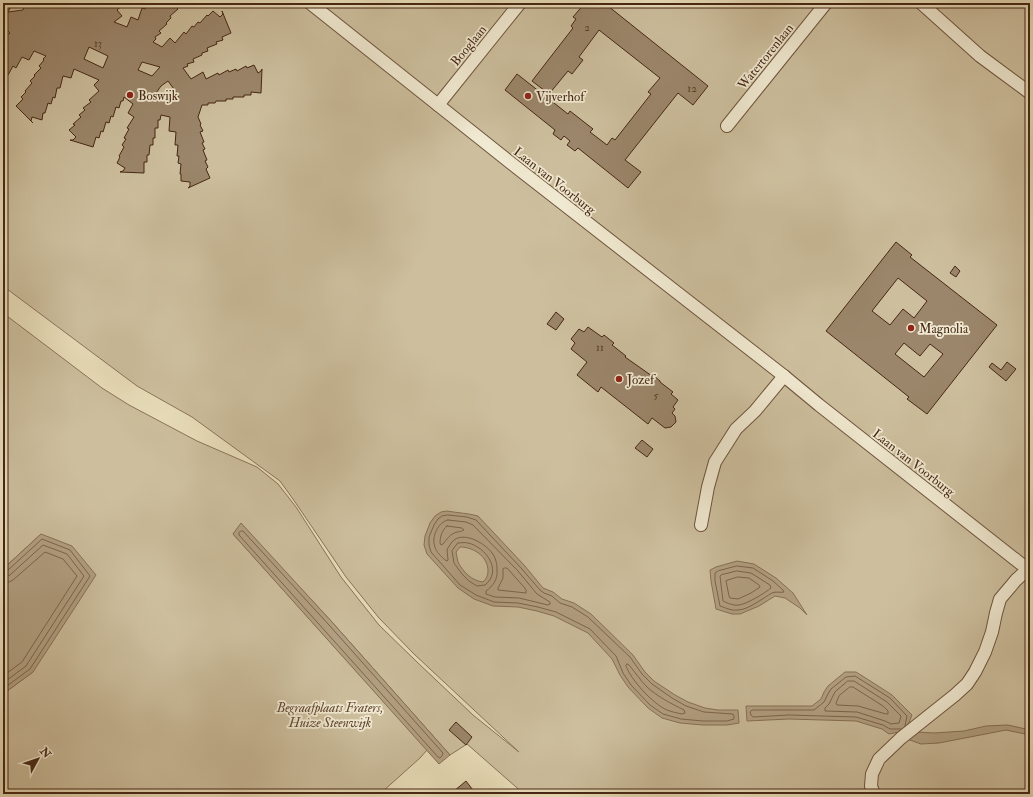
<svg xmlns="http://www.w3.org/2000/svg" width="1033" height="797" viewBox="0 0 1033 797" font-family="'IM FELL Double Pica',serif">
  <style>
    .green { fill: #cdbf9e; stroke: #8a735a }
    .water { fill: #b2a082; stroke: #877056; fill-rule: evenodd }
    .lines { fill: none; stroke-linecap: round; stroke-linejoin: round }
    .shore { stroke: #7c644c; stroke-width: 1 }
    .building { fill: #9b866b; stroke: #462715; fill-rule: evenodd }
    .street-casing { stroke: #6f553e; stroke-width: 14 }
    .street { stroke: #f1ead2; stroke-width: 12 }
    .poi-dot { fill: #8f2418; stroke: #f1ead2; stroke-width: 1.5 }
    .labels { text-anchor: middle; stroke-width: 3.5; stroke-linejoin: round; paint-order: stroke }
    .number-label { font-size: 11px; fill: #5b3f2a }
    .street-label { font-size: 13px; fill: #462715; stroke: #f1ead2 }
    .poi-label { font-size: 13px; fill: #462715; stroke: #f1ead2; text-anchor: start }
    .park-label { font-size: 13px; font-style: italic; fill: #614530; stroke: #f1ead2 }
  </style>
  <rect width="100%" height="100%" fill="#e9deba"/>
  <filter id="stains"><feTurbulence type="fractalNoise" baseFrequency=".005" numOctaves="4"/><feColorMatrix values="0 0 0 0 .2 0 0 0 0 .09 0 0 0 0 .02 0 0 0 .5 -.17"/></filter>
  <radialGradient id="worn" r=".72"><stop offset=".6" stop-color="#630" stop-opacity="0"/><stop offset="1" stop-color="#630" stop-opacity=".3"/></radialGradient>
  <path class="green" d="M3 3H1030V794H524L467 744 450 755 332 622 241 524 233 534 427 750 420 758 382 792V794H3V694L33 672 41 534 3 569V313L102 388 129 405 197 441 257 467 278 484 296 507 341 577 379 625 417 662 473 715 519 752 414 654 379 618 346 577 293 499 280 481 192 417 137 386 3 286Z"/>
  <g class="water">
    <path d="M447 511C458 513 467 513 478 516L524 565 543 588 553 592 562 599 574 603 591 614 633 655 645 672 654 681 675 695 688 702 705 708 718 710H738L739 723 727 725H703L680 723 662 718 648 708 628 687 620 675 612 659 588 633 554 616 537 611 518 607 493 606 474 599 458 588 427 554 424 545 425 536 430 523 435 516 441 512ZM460 547C473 547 488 556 488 571 488 576 486 579 483 582 472 581 463 572 458 562 457 559 457 555 456 552Z"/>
    <path d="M241 523 332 622 450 755 439 764 233 534Z"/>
    <path d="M41 534 72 546 96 575 33 672 3 694V569Z"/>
    <path d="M737 561 754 564 776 578 793 593 807 615 800 608 785 598 775 596 759 606 740 614H732L716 609 711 581 710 570 716 567Z"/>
    <path d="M845 672H856L864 677 892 695 912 715 908 725 917 732 934 733 964 731 986 726 1008 725 1030 730V735L1006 730 939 743 921 744 907 739 899 732 889 734 882 729 856 721 789 719 747 721 746 706H812L821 699 824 692 828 686Z"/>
  </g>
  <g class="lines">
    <g class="shore">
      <path d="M448 515 467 517 476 520 521 568 540 590 544 593 552 596 560 603 572 607 588 617 630 657 642 674 652 684 672 698 686 706 704 712 733 714 734 716V719L727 721H703L681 719 663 714 650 705 631 685 623 673 616 656 590 629 556 612 538 607 518 603 494 602 476 595 460 585 431 552 429 545V537L434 525 438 519 442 516Z"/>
      <path d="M448 520 466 522 473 525 518 571 537 594 550 602V604L548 605 519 598 495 597 486 594V591C493 586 498 579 497 570 497 564 496 558 492 553 485 543 462 530 452 542 450 545 448 547 447 550 447 553 448 557 448 560L447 561 445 560C441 556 436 552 435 547 431 537 438 522 448 520Z"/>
      <path d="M447 526 462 528 464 530C462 531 459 532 457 532 450 534 447 539 443 544L441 545 440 543C440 537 442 530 447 526Z"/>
      <path d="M241 531H243L329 625 443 753 442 756 440 758 438 757 239 535V533Z"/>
      <path d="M458 543C461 543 465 542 468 543 486 547 503 571 485 585L477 586 469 581 462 574 454 563 452 551Z"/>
      <path d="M737 566 753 568 773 581 783 590 784 592C780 593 776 591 772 593 763 598 748 610 738 610 732 611 726 608 720 606L715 581V573L718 571Z"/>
      <path d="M505 568H507L524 587 526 590V593L498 590V588L503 578V569Z"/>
      <path d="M737 571 751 573 770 585 771 588C765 593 747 604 739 605 734 606 727 603 723 601L720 576 721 575Z"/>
      <path d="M3 572 7 571 42 539 70 550 90 576 30 669 3 689"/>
      <path d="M3 577 7 576 10 575 43 545 67 554 84 576 26 666 3 683"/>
      <path d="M738 577 749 578 759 585 760 587 751 593 738 599 730 598 729 596 726 581Z"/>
      <path d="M3 583 9 582 13 580 45 552 63 559 77 576 22 662 3 676"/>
      <path d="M627 664 629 665C635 672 640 680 647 687 658 697 672 704 684 710L685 713 682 714C677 713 672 712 667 710 653 704 631 680 626 666Z"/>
      <path d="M848 681H854L887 702 901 716 899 723 891 724 885 721 857 712 825 711V708L829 704 835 692Z"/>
      <path d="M850 687H853L883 706 888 711V714H886L858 706 837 705 836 703 839 696Z"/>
      <path d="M901 729H890L883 725 856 717 789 715 753 717 751 715 750 712 752 710H814L824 702 828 694 831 689 846 677 855 676 890 698 907 716 905 726"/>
    </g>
  </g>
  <g class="building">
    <path d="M3 3H13L8 12 23 10 26 3H125L117 10 122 16 114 22 127 27 131 17 138 20 142 8 145 9 147 3H182L177 8 178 9 170 16 171 18 166 23 167 24 159 31 161 33 155 37 156 39 153 42 162 47 170 38 175 43 184 32 186 34 192 26 194 27 198 22 200 23 207 15 208 16 213 11 220 17 223 14 222 11 231 33 222 37 223 40 216 42 217 44 207 48 208 51 202 53V55L193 59 194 62 187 64 188 66 183 68 191 79 203 72 206 79 218 73 219 75 228 70 229 72 236 69 237 71 246 66 247 68 254 65 258 73 261 71 262 69 261 93 251 92V95H244V97H233V99H226V101H216L215 103H208V105H202L198 117 201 124 200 125 203 131 200 132 204 142 202 143 205 149 203 150 207 160 205 161 208 167 206 169 210 178 188 188 190 186V182L181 181V174H180L181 164 178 163 179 156H177L178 145H175L176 132 169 131 170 117 161 115 160 120H158V128H155V138H153V145H150L149 155H147V162H144V173L120 172 123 171 125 168 117 163 120 157 119 156 124 147 122 145 126 139 124 138 129 129 127 128 134 117 128 113 133 104 124 97 123 101H121L119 108 116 107 113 117 111 116 109 123 106 122 103 132 101 131 99 138 96 137 93 147 70 140H73L76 137 69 130 75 125 73 124 81 117 79 115 85 110 83 108 91 102 89 100 99 91 94 85 99 80 74 69 71 78 63 76 60 88H57L55 98 53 97 51 104 48 103 45 113H43L42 120 32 117 31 121 33 123 16 106 23 99 21 97 26 92 25 91 32 83 30 81 35 76 34 75 41 68 39 66 44 60 43 59 46 56 34 51 29 60 22 57 16 68 13 66 8 75 6 74 3 79V39L8 36 7 35 10 33 5 28H3ZM89 47 108 56 103 68 84 59ZM142 62 160 67 152 76 138 70ZM168 81 179 96 176 98 156 93 161 86Z"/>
    <path d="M585 3H611L608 6 708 86 693 105 678 93 625 160 641 172 628 188 578 148 575 151 567 145 570 141 564 136 561 140 553 134 555 130 505 90 517 74 568 114 570 111 593 129 590 132 607 145 612 138 615 140 651 94 648 92 660 78 599 30 579 57 583 60 572 74 568 71 549 94 532 81 573 28 571 26 576 19 573 17Z"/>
    <path d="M974 3H983L981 6H978Z"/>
    <path d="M896 242 912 255 910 257 997 325 927 414 907 399 909 397 826 331ZM898 278 927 301 914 318 903 309 890 325 872 311ZM904 343 920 356 930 344 943 354 924 377 895 354Z"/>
    <path d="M955 266 960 271 956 277 950 273Z"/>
    <path d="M556 312 564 319 556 330 547 324Z"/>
    <path d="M588 327 602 337 604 335 614 343 612 345 626 356 625 357 652 376 653 375 660 381V382L673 392 671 394 678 400 673 407 675 409 672 413 675 416 676 422 671 427 665 428 652 418 648 424 601 387 598 392 577 375 587 362 571 349 575 343 571 339 579 329 584 332Z"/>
    <path d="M1007 362 1016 369 1006 381 989 367 992 363 1001 370Z"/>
    <path d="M642 440 653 449 647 457 635 448Z"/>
    <path d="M456 722 472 737 466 745 449 730Z"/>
    <path d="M466 781 476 794H456L454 791Z"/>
  </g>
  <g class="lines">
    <defs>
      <g id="street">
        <path d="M310 3 516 167 784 376 819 405 1030 571"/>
        <path d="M921 3 980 56 1030 93"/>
        <path d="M438 105 520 3"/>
        <path d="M727 126 826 3"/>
        <path d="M701 525 708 487 715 462 736 429 755 411 784 376"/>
        <path d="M874 794 871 786 872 774 879 759 901 738 955 695 967 684 975 672 985 652 992 632 996 613 1000 599 1016 580 1028 569"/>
      </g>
    </defs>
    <use href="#street" class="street-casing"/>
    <use href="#street" class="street"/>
  </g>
  <g class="poi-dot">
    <circle cx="130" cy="95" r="4"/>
    <circle cx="528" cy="96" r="4"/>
    <circle cx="911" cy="328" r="4"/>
    <circle cx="619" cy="379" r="4"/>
  </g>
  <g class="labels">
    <g class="number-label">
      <text x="587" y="31">2</text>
      <text x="98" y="47">13</text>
      <text x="692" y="92">12</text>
      <text x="600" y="351">11</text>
      <text x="656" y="399">5</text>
    </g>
    <g class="street-label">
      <text transform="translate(468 45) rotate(-51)" y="5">Booglaan</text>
      <text transform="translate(765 56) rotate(-51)" y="5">Watertorenlaan</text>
      <text transform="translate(555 180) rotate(38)" y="5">Laan van Voorburg</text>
      <text transform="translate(914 462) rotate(38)" y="5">Laan van Voorburg</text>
    </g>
    <g class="poi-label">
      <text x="138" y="100">Boswijk</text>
      <text x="536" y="101">Vijverhof</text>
      <text x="919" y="333">Magnolia</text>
      <text x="627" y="384">Jozef</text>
    </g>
    <g class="park-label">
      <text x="330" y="712">Begraafplaats Fraters,<tspan x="330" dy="15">Huize Steenwijk</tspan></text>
    </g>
  </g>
  <rect width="1033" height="797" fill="none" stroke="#e9deba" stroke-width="16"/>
  <rect x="4" y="4" width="1025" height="789" fill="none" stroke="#462715" stroke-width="2"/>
  <rect x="8" y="8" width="1017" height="781" fill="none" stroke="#462715"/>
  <g transform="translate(38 759) rotate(50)" stroke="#f1ead2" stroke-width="3" paint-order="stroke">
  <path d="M0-3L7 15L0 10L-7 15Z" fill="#462715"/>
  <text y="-6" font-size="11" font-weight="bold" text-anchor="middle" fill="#462715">N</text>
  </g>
  <rect width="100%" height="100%" filter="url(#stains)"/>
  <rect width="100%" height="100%" fill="url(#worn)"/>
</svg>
